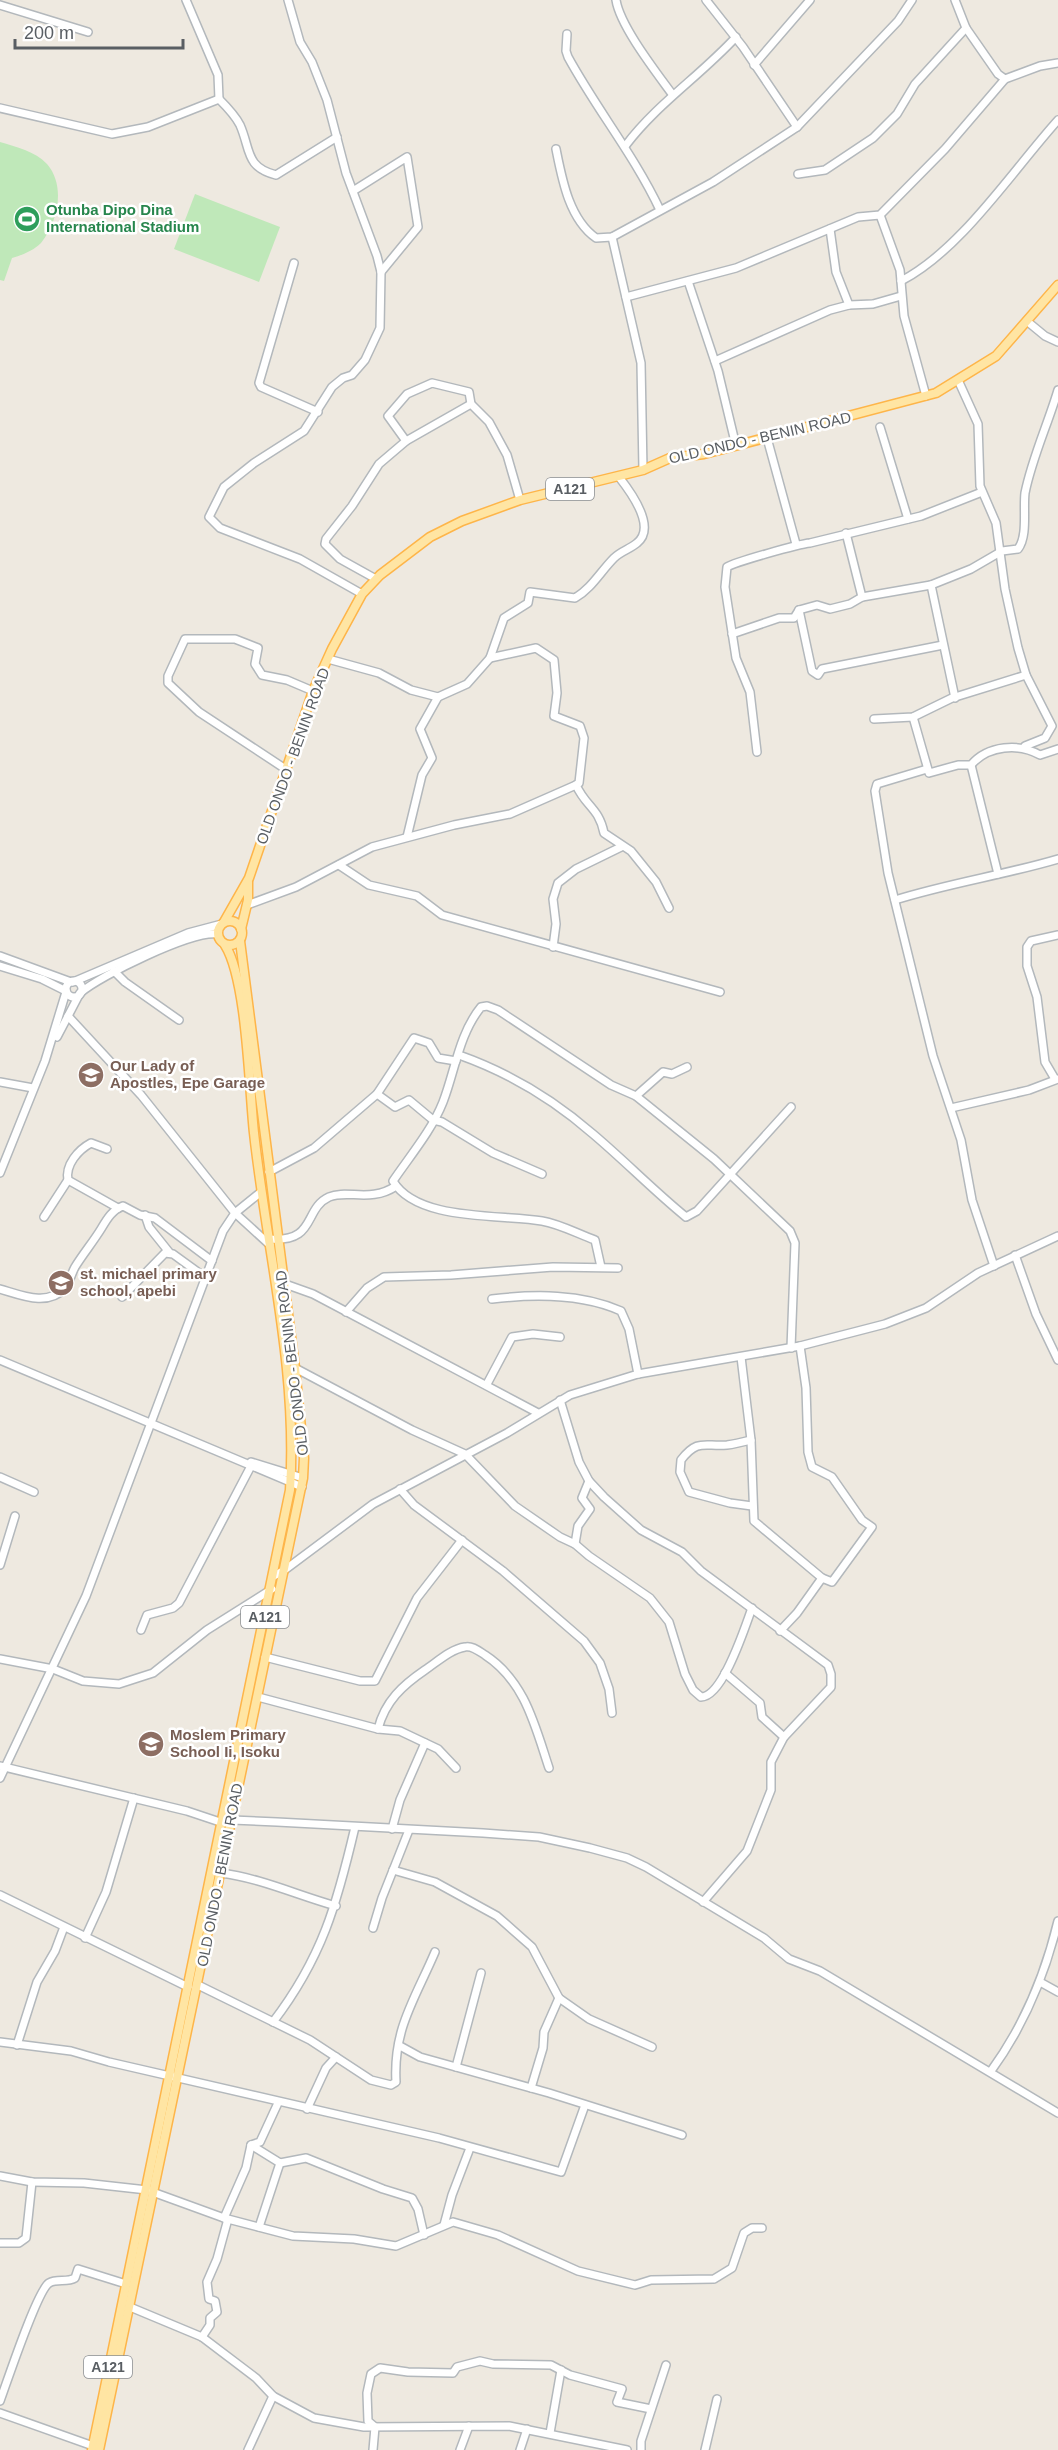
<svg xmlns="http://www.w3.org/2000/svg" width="1058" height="2450" viewBox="0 0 1058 2450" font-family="Arial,sans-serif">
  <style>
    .green { fill: #bfe8b9 }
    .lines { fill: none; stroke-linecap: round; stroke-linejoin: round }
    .minor-casing { stroke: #b3b8bc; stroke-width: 10 }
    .major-casing { stroke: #feb549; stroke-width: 11 }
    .minor { stroke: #fff; stroke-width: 7 }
    .major { stroke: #ffe5a3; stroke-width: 8 }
    .labels { text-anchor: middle; stroke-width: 5; stroke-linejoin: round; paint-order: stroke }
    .shield { fill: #fff; stroke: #8b8e92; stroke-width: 1.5 }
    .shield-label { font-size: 14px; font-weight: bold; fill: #595e63 }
    .leisure-label { font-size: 15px; font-weight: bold; fill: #27864d; stroke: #fff; text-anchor: start }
    .street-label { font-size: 15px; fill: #595e63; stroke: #fff }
    .education-label { font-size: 15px; font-weight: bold; fill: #785e54; stroke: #fff; text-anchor: start }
  </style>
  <rect width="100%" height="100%" fill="#eee9e0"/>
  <g class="green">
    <path d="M0 142C16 147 35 151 47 164 66 186 58 222 41 243 33 251 22 255 12 258L4 281 0 280Z"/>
    <path d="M195 194 280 227 259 282 174 249Z"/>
  </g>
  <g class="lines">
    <defs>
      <g id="minor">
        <path d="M186 0 218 75 219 99"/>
        <path d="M288 0 300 42 312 62 327 100 346 173 377 256 381 272 380 328 365 360 352 375 343 378 332 387 304 431 254 463 224 487 209 517 220 528 300 559 362 594"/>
        <path d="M616 0C620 26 656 72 672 94"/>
        <path d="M706 0 743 47 797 127"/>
        <path d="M955 0 966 28 998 74 1005 79"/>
        <path d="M0 5 88 32"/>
        <path d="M567 34 566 51 568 57C597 110 634 155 660 210"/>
        <path d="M754 65 810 0"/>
        <path d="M0 108 112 134 148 127 219 99C227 107 235 115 240 125 251 150 245 167 276 175L337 137"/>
        <path d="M626 145C657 104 700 76 736 37"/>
        <path d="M556 149C562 179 569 219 596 238L612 237 713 182 797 127 898 21 912 0"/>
        <path d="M798 174 825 170 873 138 897 114 915 84 966 28"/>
        <path d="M353 191 407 157 418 227 381 272"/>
        <path d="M880 215 900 270 904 316 926 396"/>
        <path d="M830 229 836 272 849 305"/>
        <path d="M612 237 641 363 643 470"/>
        <path d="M294 263 259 383 261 387 318 412"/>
        <path d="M688 281 718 371 736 446"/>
        <path d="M901 281C961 250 1012 171 1058 120"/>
        <path d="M626 297 736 268 858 217 880 215 945 149 1005 79 1040 66 1058 63"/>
        <path d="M1028 322 1045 336 1058 342"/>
        <path d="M715 361 830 310 849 305 873 304 901 296"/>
        <path d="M958 380 978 424 980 486 996 523 1005 589 1018 648 1026 675 1052 726 1045 738 1025 746"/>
        <path d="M880 427 908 519"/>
        <path d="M767 438 796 544"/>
        <path d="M406 441 388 416 407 394 432 383 469 392 471 404 489 422 507 455 520 500"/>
        <path d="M846 533 862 597"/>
        <path d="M376 579 340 559 325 544 326 539 352 506 379 464 406 441 471 404"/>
        <path d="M931 585 955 698"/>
        <path d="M799 610 812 671 818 675 822 669 943 645"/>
        <path d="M732 634 779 618H794L799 610 817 605 830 609 850 604 862 597 931 585 971 569 1002 551 1018 549C1028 536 1023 510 1025 493 1032 458 1048 424 1058 390"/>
        <path d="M490 658 536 648 554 660 557 693 554 716 580 726 584 738 579 783 576 785C586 807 599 808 604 833L631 851 656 882 669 908"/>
        <path d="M328 659 379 673 411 690 438 697"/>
        <path d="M913 717 929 773 958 765H971C988 745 1019 743 1040 755L1058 749"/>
        <path d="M874 719 913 717 952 698 1026 675"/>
        <path d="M757 752 750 692 736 658 725 587 727 567C735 562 799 544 810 543L921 516 982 492"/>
        <path d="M971 765 998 874"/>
        <path d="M927 769 877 784 875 791 888 873 933 1056 961 1140 972 1200 994 1266"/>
        <path d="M287 770 199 712 168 683V676L185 639H235L258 648 255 664 262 675 287 680 313 691"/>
        <path d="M407 837 422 775 432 758 420 729 438 697 467 684 490 658 504 618 528 603 530 592 575 598C591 589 601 571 614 558 621 551 630 549 637 543 657 527 630 491 619 477"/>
        <path d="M339 865 369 885 417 896 442 915 720 992"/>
        <path d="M895 900C949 883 1004 875 1058 859"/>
        <path d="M247 905 296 887 372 847 454 825 510 814 576 785"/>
        <path d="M553 947 556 924 553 899 558 883 576 869 621 847"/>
        <path d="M0 956 71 982"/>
        <path d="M0 966 42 979 66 991"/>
        <path d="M114 971 125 982 179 1020"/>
        <circle cx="74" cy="989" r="8"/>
        <path d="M73 982 188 933 222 924"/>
        <path d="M80 993C101 975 191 931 217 934"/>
        <path d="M68 1016 141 1095 235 1213 270 1245"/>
        <path d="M57 1037 79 995"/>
        <path d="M459 1055C507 1072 554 1100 593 1134 625 1161 654 1191 686 1217L697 1211 791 1107"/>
        <path d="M1055 1079 1045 1062 1037 997 1027 966V947L1031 941 1058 935"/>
        <path d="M0 1082 33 1088"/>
        <path d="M377 1094 395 1107 409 1100 433 1120 442 1122 493 1153 542 1174"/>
        <path d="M636 1096 663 1072 672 1074 687 1067"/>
        <path d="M951 1108 1029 1090 1058 1079"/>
        <path d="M107 1149 91 1143C78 1150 65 1165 68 1180L118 1208"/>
        <path d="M269 1172 314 1148 377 1094 414 1038 429 1043 438 1058 456 1061"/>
        <path d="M0 1173 45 1061 66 992"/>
        <path d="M145 1215 149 1227 169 1252"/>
        <path d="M44 1217 68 1180"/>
        <path d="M269 1239C317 1243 303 1209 329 1197 347 1189 371 1203 396 1186"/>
        <path d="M1015 1255 1036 1314 1058 1360"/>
        <path d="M601 1267 595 1240C578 1234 560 1224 542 1221 503 1214 417 1222 393 1181 410 1156 432 1130 443 1102 455 1071 459 1034 481 1007L487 1006 498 1010 611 1085 636 1096 714 1159 790 1231 795 1243 791 1348"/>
        <path d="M285 1284 313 1294 538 1413"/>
        <path d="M0 1289C21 1295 47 1307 65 1288 70 1282 71 1274 75 1267 83 1254 93 1242 101 1229 107 1219 112 1210 123 1206L140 1215 155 1218 212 1261"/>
        <path d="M122 1297 165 1253 173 1254 206 1278"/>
        <path d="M492 1299C534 1294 581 1293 621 1311L629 1329 638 1374"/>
        <path d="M346 1312 367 1288 384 1277 451 1275 553 1267 618 1268"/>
        <path d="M741 1357 751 1440 754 1521 822 1578"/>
        <path d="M0 1360 302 1487"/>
        <path d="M295 1368 412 1430 465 1454 515 1506 560 1537 575 1544 589 1556 650 1598 669 1622 685 1674 693 1690 701 1697C723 1697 745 1627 752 1608"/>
        <path d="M487 1384 512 1337 533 1334 560 1337"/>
        <path d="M560 1400 579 1462 589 1481 604 1497 641 1530 682 1552 701 1571 828 1665 831 1674V1687L784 1737 771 1762V1790L747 1851 703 1902"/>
        <path d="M751 1440C743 1442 735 1444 727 1445 705 1447 698 1438 681 1460L680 1472 689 1492 730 1503 752 1506"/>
        <path d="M251 1462 303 1478"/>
        <path d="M0 1477 34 1492"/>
        <path d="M400 1489 414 1505 503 1571 584 1641 600 1663 609 1689 612 1713"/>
        <path d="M575 1544 578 1526 590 1509 582 1498 589 1481"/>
        <path d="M0 1565 15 1516"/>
        <path d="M274 1576 286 1569 373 1504 507 1433 570 1395 638 1374 800 1346 885 1324 926 1308 978 1273 1058 1236"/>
        <path d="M141 1630 147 1615 173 1608 179 1603 251 1466"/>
        <path d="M780 1631 797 1613 822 1578 832 1582 872 1527 862 1520 832 1477 812 1467 808 1452 806 1388 800 1346"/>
        <path d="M265 1657 360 1681H375L417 1598 462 1540"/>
        <path d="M0 1659 53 1669 83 1681 119 1684 153 1673 207 1630 272 1589"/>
        <path d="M725 1673 760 1703 762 1717 784 1737"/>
        <path d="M258 1697 378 1729 400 1731 438 1749 456 1768"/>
        <path d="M378 1729C385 1701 403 1685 425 1670 437 1662 451 1649 465 1647 472 1645 480 1652 485 1655 525 1681 535 1726 549 1768"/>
        <path d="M0 1766 187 1811 223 1823 232 1820 277 1822 483 1833 539 1837 590 1848 627 1858 646 1867 764 1938 789 1959 820 1971 1058 2113"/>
        <path d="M0 1778 86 1596 223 1231 235 1213 261 1192"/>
        <path d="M392 1829 400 1800 425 1743"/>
        <path d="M393 1870 435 1882 497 1916 532 1947 559 1998 589 2019 652 2047"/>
        <path d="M221 1873C260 1878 297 1895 336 1906"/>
        <path d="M0 1895 188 1987"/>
        <path d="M373 1928 382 1898 409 1830"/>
        <path d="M85 1938 106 1892 134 1798"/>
        <path d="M1040 1982 1058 1992"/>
        <path d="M198 1985 310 2040 371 2080 391 2085 396 2082C393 2029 415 1999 435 1952"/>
        <path d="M273 2022C322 1958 337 1904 355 1827"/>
        <path d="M0 2042 71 2051 109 2062 439 2138 561 2172 585 2105"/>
        <path d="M17 2045 37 1982 55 1951 64 1927"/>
        <path d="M400 2046 420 2057 549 2093 682 2135"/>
        <path d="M456 2067 481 1973"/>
        <path d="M991 2071C1023 2027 1045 1975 1058 1921"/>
        <path d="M531 2088 543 2048 544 2032 559 1998"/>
        <path d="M307 2109 326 2068 336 2057"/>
        <path d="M251 2145 280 2163 306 2158 383 2189 412 2198 418 2209 424 2235"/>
        <path d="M0 2176 32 2182 84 2183 147 2190 224 2218 293 2236 354 2239 396 2246 453 2222 498 2235 578 2271 635 2285 651 2280 714 2279 732 2268 744 2233 752 2228H762"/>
        <path d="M224 2218 246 2168 251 2145 260 2142 278 2103"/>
        <path d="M444 2225 452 2195 470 2148"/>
        <path d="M259 2227 280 2163"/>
        <path d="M0 2243H19L26 2238 32 2182"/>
        <path d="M130 2307 202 2337 256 2378 273 2396 314 2418 364 2427 509 2426 627 2450"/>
        <path d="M202 2337 210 2325V2318L217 2312 215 2301 209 2299 207 2282 217 2259 228 2219"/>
        <path d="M0 2401C7 2382 37 2291 49 2283 57 2278 67 2283 75 2278L78 2269 126 2284"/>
        <path d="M0 2413 93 2446"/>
        <path d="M550 2433 561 2370"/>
        <path d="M248 2450 273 2396"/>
        <path d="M373 2450 375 2427 368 2421 367 2393 371 2374 380 2368 408 2372 453 2373 457 2367 480 2361 493 2364 551 2365 570 2375 622 2389 617 2402 651 2409"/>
        <path d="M460 2450 469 2426"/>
        <path d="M520 2450 527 2429"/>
        <path d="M641 2450V2441L666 2365"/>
        <path d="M705 2450 717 2399"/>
      </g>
      <g id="major">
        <circle cx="230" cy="933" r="12"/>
        <path d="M224 922 249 878 313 691 332 649 362 594 380 575 430 537 462 521 520 500 643 470 670 458 704 454 936 393 996 356 1058 285"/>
        <path d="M241 929 248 900V882"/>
        <path d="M92 2450 290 1490C298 1370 267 1252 254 1133 249 1087 247 980 225 945"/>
        <path d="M99 2450 303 1478 304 1458 295 1368 240 941"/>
      </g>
    </defs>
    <use href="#minor" class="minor-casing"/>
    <use href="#major" class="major-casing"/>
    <use href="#minor" class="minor"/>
    <use href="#major" class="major"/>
  </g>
  <defs>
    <symbol id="stadium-disc" viewBox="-11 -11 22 22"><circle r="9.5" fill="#2e9e5b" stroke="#fff"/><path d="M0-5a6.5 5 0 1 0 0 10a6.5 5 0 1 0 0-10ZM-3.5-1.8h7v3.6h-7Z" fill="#fff"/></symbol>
    <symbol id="school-disc" viewBox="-11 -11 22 22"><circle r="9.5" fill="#8d6e63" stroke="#fff"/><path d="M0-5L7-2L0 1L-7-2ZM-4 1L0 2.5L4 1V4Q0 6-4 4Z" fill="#fff"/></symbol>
  </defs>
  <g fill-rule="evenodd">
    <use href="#stadium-disc" x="12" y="204" width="30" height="30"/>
    <use href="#school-disc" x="76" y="1060" width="30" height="30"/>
    <use href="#school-disc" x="46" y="1268" width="30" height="30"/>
    <use href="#school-disc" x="136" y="1729" width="30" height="30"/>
  </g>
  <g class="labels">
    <g class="shield">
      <rect x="546" y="478" width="48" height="22" rx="4.5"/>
      <rect x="241" y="1606" width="48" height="22" rx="4.5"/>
      <rect x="84" y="2356" width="48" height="22" rx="4.5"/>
    </g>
    <g class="shield-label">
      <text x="570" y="494">A121</text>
      <text x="265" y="1622">A121</text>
      <text x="108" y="2372">A121</text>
    </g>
    <g class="leisure-label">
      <text x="46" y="215">Otunba Dipo Dina<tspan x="46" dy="17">International Stadium</tspan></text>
    </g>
    <g class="street-label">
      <text transform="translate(760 438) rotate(-13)" y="5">OLD ONDO - BENIN ROAD</text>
      <text transform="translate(293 756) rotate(-70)" y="5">OLD ONDO - BENIN ROAD</text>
      <text transform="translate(292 1363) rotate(-97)" y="5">OLD ONDO - BENIN ROAD</text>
      <text transform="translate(220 1875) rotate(-79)" y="5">OLD ONDO - BENIN ROAD</text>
    </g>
    <g class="education-label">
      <text x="110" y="1071">Our Lady of<tspan x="110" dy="17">Apostles, Epe Garage</tspan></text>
      <text x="80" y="1279">st. michael primary<tspan x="80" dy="17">school, apebi</tspan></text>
      <text x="170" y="1740">Moslem Primary<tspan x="170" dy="17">School Ii, Isoku</tspan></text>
    </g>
  </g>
  <path d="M15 39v9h168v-9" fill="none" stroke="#595e63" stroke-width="3"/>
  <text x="24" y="39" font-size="18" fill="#595e63" stroke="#ffffff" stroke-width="4.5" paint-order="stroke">200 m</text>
</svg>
